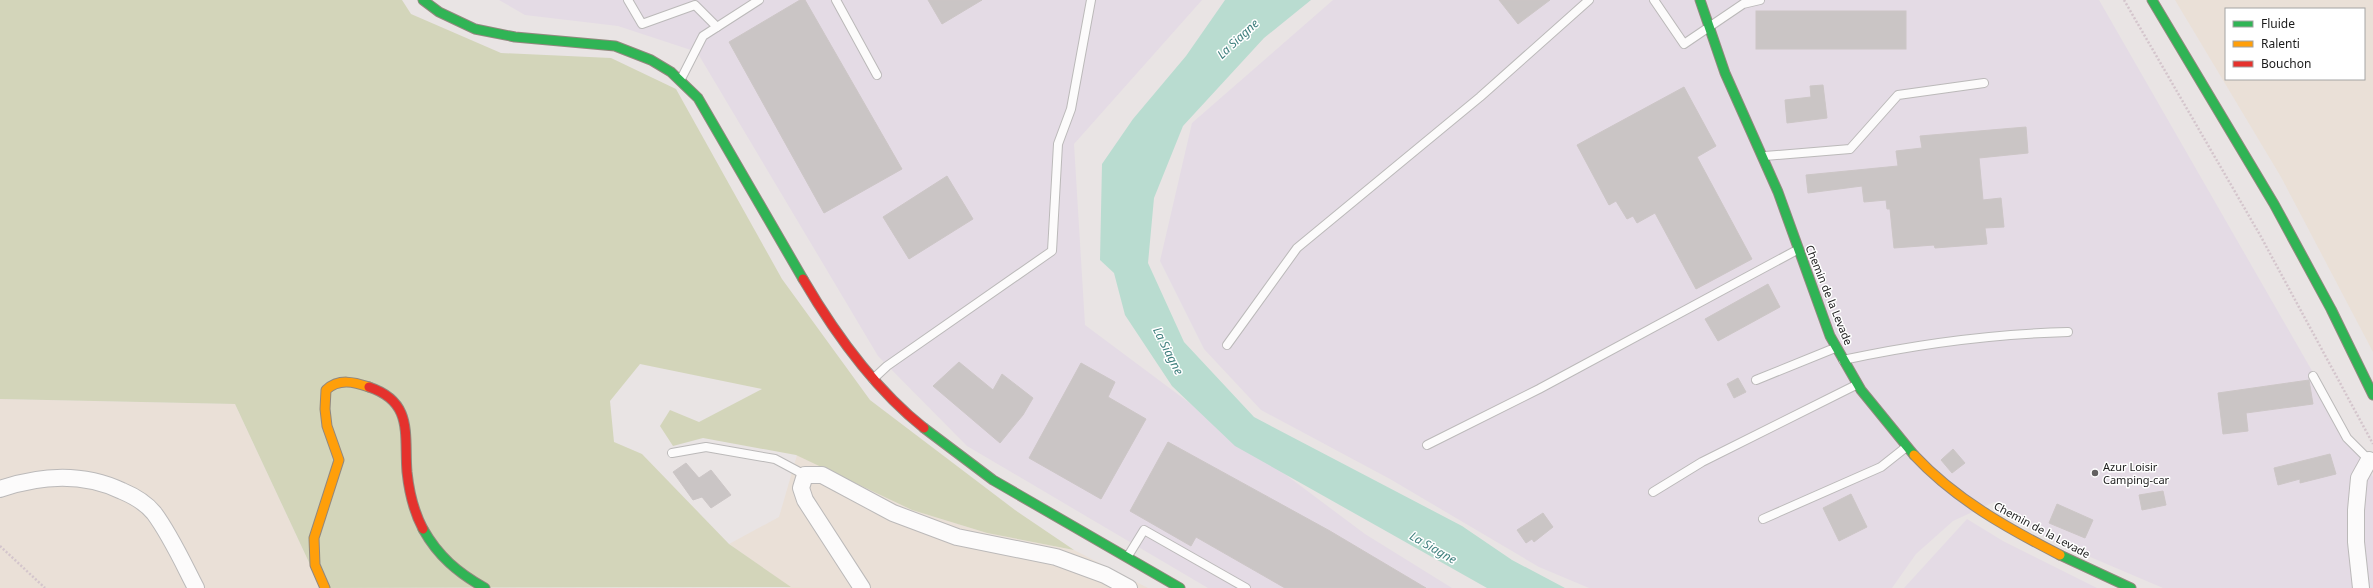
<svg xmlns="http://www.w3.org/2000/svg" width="2373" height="588" viewBox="0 0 2373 588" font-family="'Noto Sans',sans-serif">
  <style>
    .industrial { fill: #e4dbe5 }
    .farmland { fill: #eae0d7; fill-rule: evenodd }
    .forest { fill: #d3d5ba }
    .water { fill: #b9dcd0 }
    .building { fill: #cac5c5; stroke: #ccc6c6 }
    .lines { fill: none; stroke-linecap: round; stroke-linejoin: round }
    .lane-casing { stroke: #bbb9b9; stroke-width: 10 }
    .street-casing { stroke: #bbb9b9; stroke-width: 18 }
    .fast-casing { stroke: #92887e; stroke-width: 11 }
    .slow-casing { stroke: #92887e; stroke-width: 11 }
    .jam-casing { stroke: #92887e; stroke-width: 11 }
    .path { stroke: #d4c5cc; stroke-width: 2.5; stroke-dasharray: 2 2; stroke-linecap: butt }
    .lane { stroke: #fcfbfb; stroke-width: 8 }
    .street { stroke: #fcfbfb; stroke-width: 16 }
    .fast { stroke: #30b455; stroke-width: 9 }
    .slow { stroke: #ff9f0a; stroke-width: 9 }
    .jam { stroke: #e5322d; stroke-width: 9 }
    .poi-dot { fill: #636161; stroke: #fff; stroke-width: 1.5 }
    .labels { text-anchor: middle; stroke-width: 3; stroke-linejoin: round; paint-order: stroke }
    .street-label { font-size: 11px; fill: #1b1b1b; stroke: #fff }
    .poi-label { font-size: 11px; fill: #1b1b1b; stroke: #fff; text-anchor: start }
    .water-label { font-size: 12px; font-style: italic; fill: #3f7f7d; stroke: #fff }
  </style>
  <rect width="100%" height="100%" fill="#e9e4e4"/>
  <g class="industrial">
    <path d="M499 0H1202L1074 144 1085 325 1365 534 1452 588H1208L967 446 878 356 697 52 618 26 525 15Z"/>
    <path d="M1333 0H2099L2373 477V588H2163L2048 539 1994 502 1953 521 1916 554 1892 588H1589L1539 567 1390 479 1261 410 1204 349 1160 261 1192 123Z"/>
    <path d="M1967 519 2003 541 2097 588H1904Z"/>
  </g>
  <g class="farmland">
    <path d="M2175 0H2373V352L2281 177ZM2226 9H2364V79H2226Z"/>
    <path d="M0 399 235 404 321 588H0Z"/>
    <path d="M797 455 912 510 987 533 1074 550 1148 588H785L790 587 729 544 779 517Z"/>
  </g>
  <path class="forest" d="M0 0H402L411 14 501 53 611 58 676 89 782 279 870 400 1015 510 1074 550 987 533 912 510 796 455 703 438 673 446 660 426 670 410 699 422 762 389 640 364 610 401 614 442 642 454 729 544 791 587 321 588 235 404 0 399Z"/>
  <path class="water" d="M1225 0H1311L1264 38 1183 126 1154 198 1148 263 1184 342 1254 417 1462 526 1512 560 1565 588H1487L1235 446 1172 386 1125 315 1114 273 1100 260 1102 164 1133 119 1186 56Z"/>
  <g class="building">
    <path d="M800 0H805L902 169 824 213 729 42Z"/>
    <path d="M928 0H982L942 24Z"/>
    <path d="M1499 0H1550L1518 24Z"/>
    <rect x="1756" y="11" width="150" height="38"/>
    <path d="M1823 85 1827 118 1787 123 1785 100 1811 97 1810 86Z"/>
    <path d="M1684 87 1716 146 1697 157 1752 259 1696 289 1655 213 1637 223 1633 216 1627 219 1616 201 1609 205 1577 145Z"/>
    <path d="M2026 127 2028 153 1979 158 1983 200 2001 198 2004 227 1985 228 1987 244 1935 248 1934 245 1894 248 1890 209H1887L1886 200 1864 202 1862 186 1808 193 1806 175 1898 166 1896 151 1922 148 1920 136Z"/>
    <path d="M947 176 973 219 909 259 883 217Z"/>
    <path d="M1768 284 1780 307 1718 341 1705 319Z"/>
    <path d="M959 362 993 390 1002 374 1033 398 1023 415 1000 443 933 386Z"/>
    <path d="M1081 363 1115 382 1108 397 1146 419 1101 499 1029 458Z"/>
    <path d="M1738 378 1746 392 1734 398 1727 384Z"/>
    <path d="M2309 380 2313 404 2246 413 2248 431 2223 434 2218 393Z"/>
    <path d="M1168 442 1330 531 1426 588H1285L1196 537 1191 546 1130 511Z"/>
    <path d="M1953 449 1965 463 1952 473 1941 460Z"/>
    <path d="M2330 454 2336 474 2300 483V479L2278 485 2274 468Z"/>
    <path d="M686 463 699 478 711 470 731 495 711 508 702 497 693 500 673 472Z"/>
    <path d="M2163 491 2166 505 2142 510 2139 495Z"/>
    <path d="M1851 494 1867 527 1839 541 1823 508Z"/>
    <path d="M2057 504 2093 520 2085 538 2049 523Z"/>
    <path d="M1543 513 1553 527 1534 542 1532 539 1526 543 1517 530Z"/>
  </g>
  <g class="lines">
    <defs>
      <g id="lane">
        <path d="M628 0 642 24 695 5 717 27"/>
        <path d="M836 0 877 75"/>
        <path d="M1654 0 1684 44 1743 4 1760 0"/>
        <path d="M681 79 703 36 759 0"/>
        <path d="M1765 156 1850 149 1898 95 1984 83"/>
        <path d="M1227 345 1297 248 1480 97 1589 0"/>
        <path d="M1843 360C1917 344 1992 334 2068 332"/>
        <path d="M2313 376 2347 438 2369 460"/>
        <path d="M873 379 887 366 1052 251 1058 144 1071 109 1091 0"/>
        <path d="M1756 380 1835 348"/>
        <path d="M1427 445 1539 389 1797 250"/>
        <path d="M672 453 706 447 775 459 805 475"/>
        <path d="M1653 492 1702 462 1856 385"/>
        <path d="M1763 519 1881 467 1905 448"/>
        <path d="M1128 556 1144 530 1246 588"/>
      </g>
      <g id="street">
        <path d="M0 489C41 475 82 472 122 491 134 496 145 502 154 513 171 536 183 563 196 588"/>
        <path d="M862 588 805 500 801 488 805 475H822L893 513 957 537 1056 557 1105 575 1129 588"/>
        <path d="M2361 588 2356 542V510L2359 478 2369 460"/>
      </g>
      <g id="fast">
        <path d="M423 0 439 12 475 29 515 37 615 46 651 60 671 72 698 98 803 279"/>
        <path d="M1700 0 1725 73 1778 192 1830 336 1861 390 1914 455"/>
        <path d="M2152 0 2274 204 2331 309 2373 395"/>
        <path d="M924 428 993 480 1180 588"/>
        <path d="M423 529C438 556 458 573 485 588"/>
        <path d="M2060 555 2131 588"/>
      </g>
      <g id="slow">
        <path d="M1914 455C1955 499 2007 528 2060 555"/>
        <path d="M325 588 315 565 314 538 339 460 327 426 325 409 326 390C339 378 354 382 369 387"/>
      </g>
      <g id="jam">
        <path d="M803 279C834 332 876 390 924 428"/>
        <path d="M369 387C414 402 404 435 407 472 409 491 414 512 423 529"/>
      </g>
    </defs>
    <use href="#lane" class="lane-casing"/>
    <use href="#street" class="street-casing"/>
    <use href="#fast" class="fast-casing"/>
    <use href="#slow" class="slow-casing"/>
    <use href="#jam" class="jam-casing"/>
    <g class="path">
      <path d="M2124 0 2260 235 2373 444"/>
      <path d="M0 546 45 588"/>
    </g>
    <use href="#lane" class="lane"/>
    <use href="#street" class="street"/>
    <use href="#fast" class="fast"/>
    <use href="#slow" class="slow"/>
    <use href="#jam" class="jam"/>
  </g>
  <circle class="poi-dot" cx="2095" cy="473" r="4"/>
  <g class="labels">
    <g class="street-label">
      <text transform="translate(1829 295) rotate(68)" y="4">Chemin de la Levade</text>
      <text transform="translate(2042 530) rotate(28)" y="4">Chemin de la Levade</text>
    </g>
    <g class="poi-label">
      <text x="2103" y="471">Azur Loisir<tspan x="2103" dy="13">Camping-car</tspan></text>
    </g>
    <g class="water-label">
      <text transform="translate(1238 39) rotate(-43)" y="4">La Siagne</text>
      <text transform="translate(1168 351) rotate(63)" y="4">La Siagne</text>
      <text transform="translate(1433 548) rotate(30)" y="4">La Siagne</text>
    </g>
  </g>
  <rect x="2225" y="8" width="140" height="72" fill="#ffffff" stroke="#a4a4a4"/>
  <rect x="2233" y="21" width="20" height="6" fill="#30b455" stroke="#a4a4a4"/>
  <text x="2261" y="28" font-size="12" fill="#1b1b1b">Fluide</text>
  <rect x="2233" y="41" width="20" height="6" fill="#ff9f0a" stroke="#a4a4a4"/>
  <text x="2261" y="48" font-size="12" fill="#1b1b1b">Ralenti</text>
  <rect x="2233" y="61" width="20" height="6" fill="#e5322d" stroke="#a4a4a4"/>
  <text x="2261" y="68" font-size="12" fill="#1b1b1b">Bouchon</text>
</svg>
